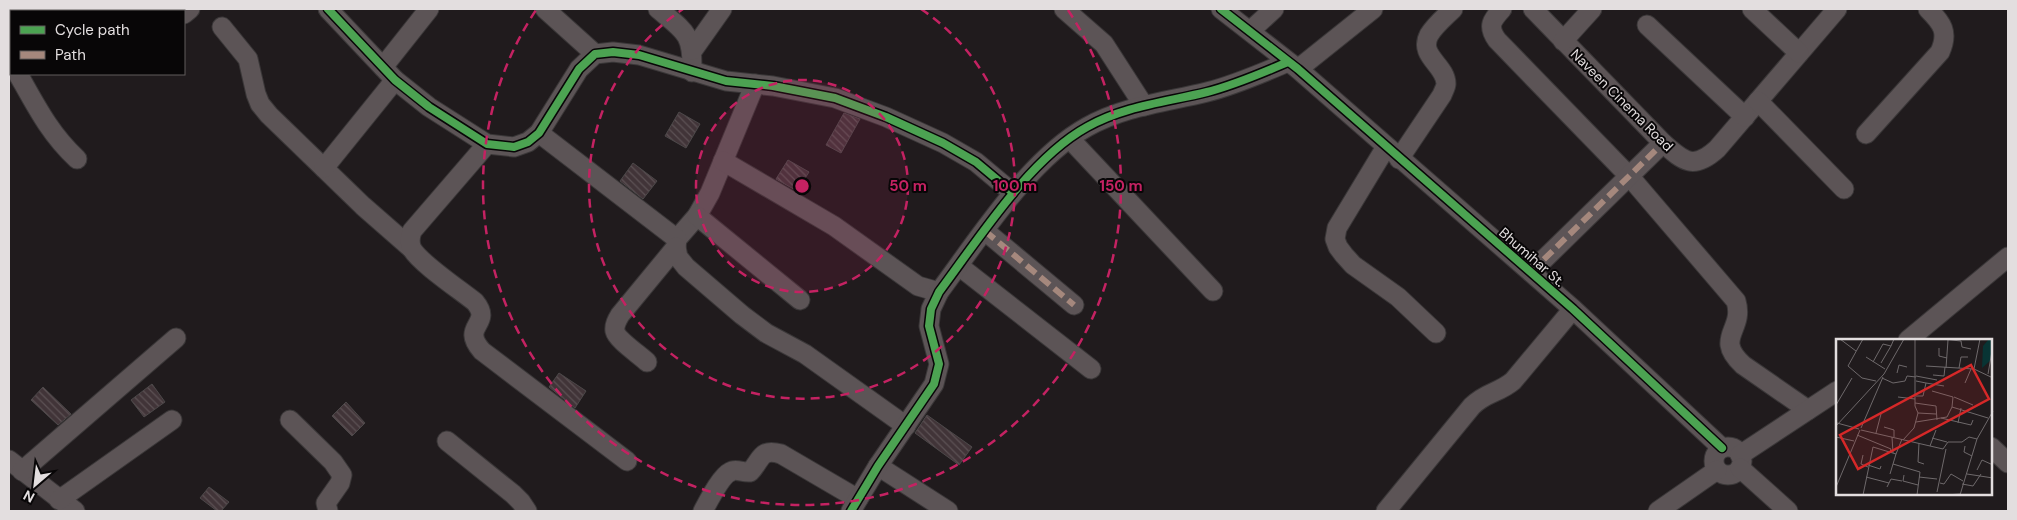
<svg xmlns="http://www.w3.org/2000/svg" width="2017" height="520" viewBox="0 0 2017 520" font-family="'DM Sans',sans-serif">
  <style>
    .building { fill: url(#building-back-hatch); stroke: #4c4849 }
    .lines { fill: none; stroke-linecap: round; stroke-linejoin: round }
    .minor-casing { stroke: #3a3738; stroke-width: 21 }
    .minor { stroke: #5c5456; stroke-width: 19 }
    .quiet { stroke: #a5887d; stroke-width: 6; stroke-dasharray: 12 6; stroke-linecap: butt }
    .cycleway-casing { stroke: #080607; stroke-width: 11 }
    .cycleway { stroke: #4ca352; stroke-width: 8 }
    .ring { fill: none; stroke: #c42262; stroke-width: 2.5; stroke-dasharray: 9 6 }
    .labels { text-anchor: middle; stroke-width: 4; stroke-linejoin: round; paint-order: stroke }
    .street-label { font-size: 14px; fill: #e3dedf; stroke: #080607 }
    .inset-road { fill: none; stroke: #6e696b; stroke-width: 1 }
    .view { fill: #d62828; fill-opacity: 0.15; stroke: #d62828; stroke-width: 2.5 }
    .inset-edge { fill: none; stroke: #e3dedf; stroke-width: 2.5 }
    .centre { fill: #c42262; stroke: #080607; stroke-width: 2.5 }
    .ring-label { font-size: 15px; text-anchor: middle; font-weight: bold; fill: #c42262; stroke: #080607; stroke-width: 4; stroke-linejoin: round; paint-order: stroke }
  </style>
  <defs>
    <pattern id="building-back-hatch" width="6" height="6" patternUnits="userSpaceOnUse" patternTransform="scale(1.25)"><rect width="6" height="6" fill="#413438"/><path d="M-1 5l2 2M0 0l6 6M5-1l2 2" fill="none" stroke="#5c5154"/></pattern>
  </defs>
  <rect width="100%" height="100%" fill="#201b1d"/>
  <g class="building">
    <path d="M679 112 700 124 686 148 665 136Z"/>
    <path d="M844 113 860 119 841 153 826 145Z"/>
    <path d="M788 160 809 172 797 191 776 179Z"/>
    <path d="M633 163 657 181 643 199 620 181Z"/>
    <path d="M559 373 586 391 575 408 549 387Z"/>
    <path d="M152 384 165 402 144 417 131 400Z"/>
    <path d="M43 387 71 414 58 425 31 400Z"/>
    <path d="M346 402 365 423 352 436 332 416Z"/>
    <path d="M927 415 972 447 959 465 915 433Z"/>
    <path d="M209 487 229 502 221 511H217L200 498Z"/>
  </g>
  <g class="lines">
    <defs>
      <g id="minor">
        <path d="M328 9 395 80 429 107 487 144 514 147 528 142 539 133 579 69 595 54 613 52 639 55 726 81 773 86 835 98 886 117 943 143 976 162 1013 193"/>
        <path d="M545 9 595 54"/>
        <path d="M658 9C686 32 693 34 692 72"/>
        <path d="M1064 9 1104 44 1144 106"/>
        <path d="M1221 9 1298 69 1573 309 1722 448"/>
        <path d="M1502 9C1492 20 1487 26 1497 40L1630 177 1736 301C1745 331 1713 337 1743 365L1808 410"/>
        <path d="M1533 9 1663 143C1684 162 1694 170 1717 149L1837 9"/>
        <path d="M1752 9 1799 53"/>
        <path d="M184 14 190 9"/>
        <path d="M1647 25 1745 117"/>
        <path d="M222 27 248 59 256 94 260 104 269 115 363 206 411 248"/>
        <path d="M1250 31 1274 9"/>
        <path d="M1563 41 1592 9"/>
        <path d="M693 50 722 9"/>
        <path d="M9 57 11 61"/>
        <path d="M383 67 429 9"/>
        <path d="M1298 69 1373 9"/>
        <path d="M18 74C36 106 50 134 77 159"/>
        <path d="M755 84 710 193 697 216 677 239 676 247 678 257 686 267 742 315 766 333 805 354 906 426"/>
        <path d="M1758 101 1844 189"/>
        <path d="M539 133 677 239"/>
        <path d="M1866 134 1940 52C1949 32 1942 23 1928 9"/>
        <path d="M1070 139 1213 291"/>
        <path d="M487 144 412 231C410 237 409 243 412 249 420 263 460 290 475 302 494 325 459 325 482 351L627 461"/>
        <path d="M1386 147 1337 228 1335 239 1338 247 1344 255 1353 265 1398 297 1436 333"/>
        <path d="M1399 159 1442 95C1443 92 1446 87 1446 84 1446 65 1418 56 1429 35 1435 25 1445 17 1453 9"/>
        <path d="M723 161 834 226 918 286 939 292"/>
        <path d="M324 168 395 80"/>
        <path d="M697 216 800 300"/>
        <path d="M985 231 1074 305"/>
        <path d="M959 266 1091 369"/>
        <path d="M1531 272 1663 143"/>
        <path d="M1908 340 2008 257"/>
        <path d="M647 362C640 355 617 340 615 331 614 325 617 320 620 315L676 247"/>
        <path d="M290 420 333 462 342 475 340 483 326 503 328 511"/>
        <path d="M447 441 513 494 521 502 527 511"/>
        <path d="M1991 447 2008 463"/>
        <circle cx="1728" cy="461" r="14"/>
        <path d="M1740 455 1837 391"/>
        <path d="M9 460 75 511"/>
        <path d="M878 466 948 511"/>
        <path d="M1740 468 1788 511"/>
        <path d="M22 471 176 338"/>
        <path d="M59 500 172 420"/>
        <path d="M703 511C708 502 721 476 730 472 736 468 743 473 750 472 762 460 759 448 781 454L858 499"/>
        <path d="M851 511 878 466 934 384 939 364 929 326 931 309 939 292C978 240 1029 159 1087 127 1124 106 1167 102 1207 92 1235 85 1262 73 1288 62"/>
        <path d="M1386 511 1472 406C1486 392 1499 393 1513 381L1573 309"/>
        <path d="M1658 511 1717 470"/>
      </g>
    </defs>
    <use href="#minor" class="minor-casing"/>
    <use href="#minor" class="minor"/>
    <g class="quiet">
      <path d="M985 231 1074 305"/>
      <path d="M1531 272 1663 143"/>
    </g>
    <defs>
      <g id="cycleway">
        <path d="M328 9 395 80 429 107 487 144 514 147 528 142 539 133 579 69 595 54 613 52 639 55 726 81 773 86 835 98 886 117 943 143 976 162 1013 193"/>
        <path d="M1221 9 1298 69 1573 309 1722 448"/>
        <path d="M851 511 878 466 934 384 939 364 929 326 931 309 939 292C978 240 1029 159 1087 127 1124 106 1167 102 1207 92 1235 85 1262 73 1288 62"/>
      </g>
    </defs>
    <use href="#cycleway" class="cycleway-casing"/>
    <use href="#cycleway" class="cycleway"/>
  </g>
  <circle cx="802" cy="186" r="106" fill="#c42262" fill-opacity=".12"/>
  <g class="ring">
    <circle cx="802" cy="186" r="106"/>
    <path d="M921 9A213 213 0 1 1 683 9"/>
    <path d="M1068 10A319 319 0 1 1 536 10"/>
  </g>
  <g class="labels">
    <g class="street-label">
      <text transform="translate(1622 100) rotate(45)" y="5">Naveen Cinema Road</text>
      <text transform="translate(1532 257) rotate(41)" y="5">Bhumihar St.</text>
    </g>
  </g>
  <g transform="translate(1836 339)">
    <rect width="156" height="156" fill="#201b1d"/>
    <path d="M153 0H156V20L146 29 147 7Z" fill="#083434"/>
    <path class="inset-road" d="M4 0 20 12M27 0 12 27 26 39 40 42M106 0 125 2 126 8 135 10M144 0 138 30 157 39M103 9V17L111 19M30 18 49 30M37 23 47 5 55 7 58 0M45 24 55 7M90 27 138 30M110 29 112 1M123 29 125 18H132M61 34 63 26 71 28M152 35 156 12M97 36 108 37 109 28M80 37 101 41M46 39 57 44 69 42 71 37 80 38M90 44 108 47M129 44 135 30M96 52 117 58 116 68M80 57H87L90 44 80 42M62 58 79 60M118 58 137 66M79 64 100 67 101 81M0 66 16 39M82 74 100 75M105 79 135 86 137 81M80 83 111 78 116 68 152 79M1 84 23 90M122 84 125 69M0 87 48 35 68 0M48 88 58 91V98M25 89 47 38M25 91 107 110 112 103H126L133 98 141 100M40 94 45 75M21 96 55 110 54 113M0 98 18 102M56 98 57 114M96 99 111 103M67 101 78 89 82 74 79 67V0M83 104 82 123 88 125M94 107 100 91M129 107 128 113 136 117M60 115 66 100M27 116 25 125 32 128M57 125 84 133 81 156M32 126 44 130 45 127M141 131 146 121 157 126M131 135 157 139M68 136 67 142 82 146M30 138 53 144M83 138 101 140M104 144 108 145 115 135 127 142M126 145 137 147 145 135M0 148 24 91M51 148 55 140 66 142M101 153 110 110M27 156 37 108 60 115 54 135M109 156 124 155M124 156 141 100 157 72"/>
    <path class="view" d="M135 26 153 60 22 130 4 96Z"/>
    <rect width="156" height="156" class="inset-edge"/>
  </g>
  <circle cx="802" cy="186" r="8" class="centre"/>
  <g class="ring-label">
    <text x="908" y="191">50 m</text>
    <text x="1015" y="191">100 m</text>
    <text x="1121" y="191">150 m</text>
  </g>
  <rect width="2017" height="520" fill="none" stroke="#e3dedf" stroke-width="20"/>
  <rect x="10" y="10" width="175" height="65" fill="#080607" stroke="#605c5d"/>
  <rect x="20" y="26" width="25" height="8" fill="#4ca352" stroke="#605c5d"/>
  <text x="55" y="35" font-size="15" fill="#e3dedf">Cycle path</text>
  <rect x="20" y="51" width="25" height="8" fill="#a5887d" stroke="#605c5d"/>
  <text x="55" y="60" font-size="15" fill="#e3dedf">Path</text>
  <g transform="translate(35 485) rotate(208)" stroke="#080607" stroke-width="4" paint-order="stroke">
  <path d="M0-4L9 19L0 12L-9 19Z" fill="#e3dedf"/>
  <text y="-8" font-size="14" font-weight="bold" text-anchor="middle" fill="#e3dedf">N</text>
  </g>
</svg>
